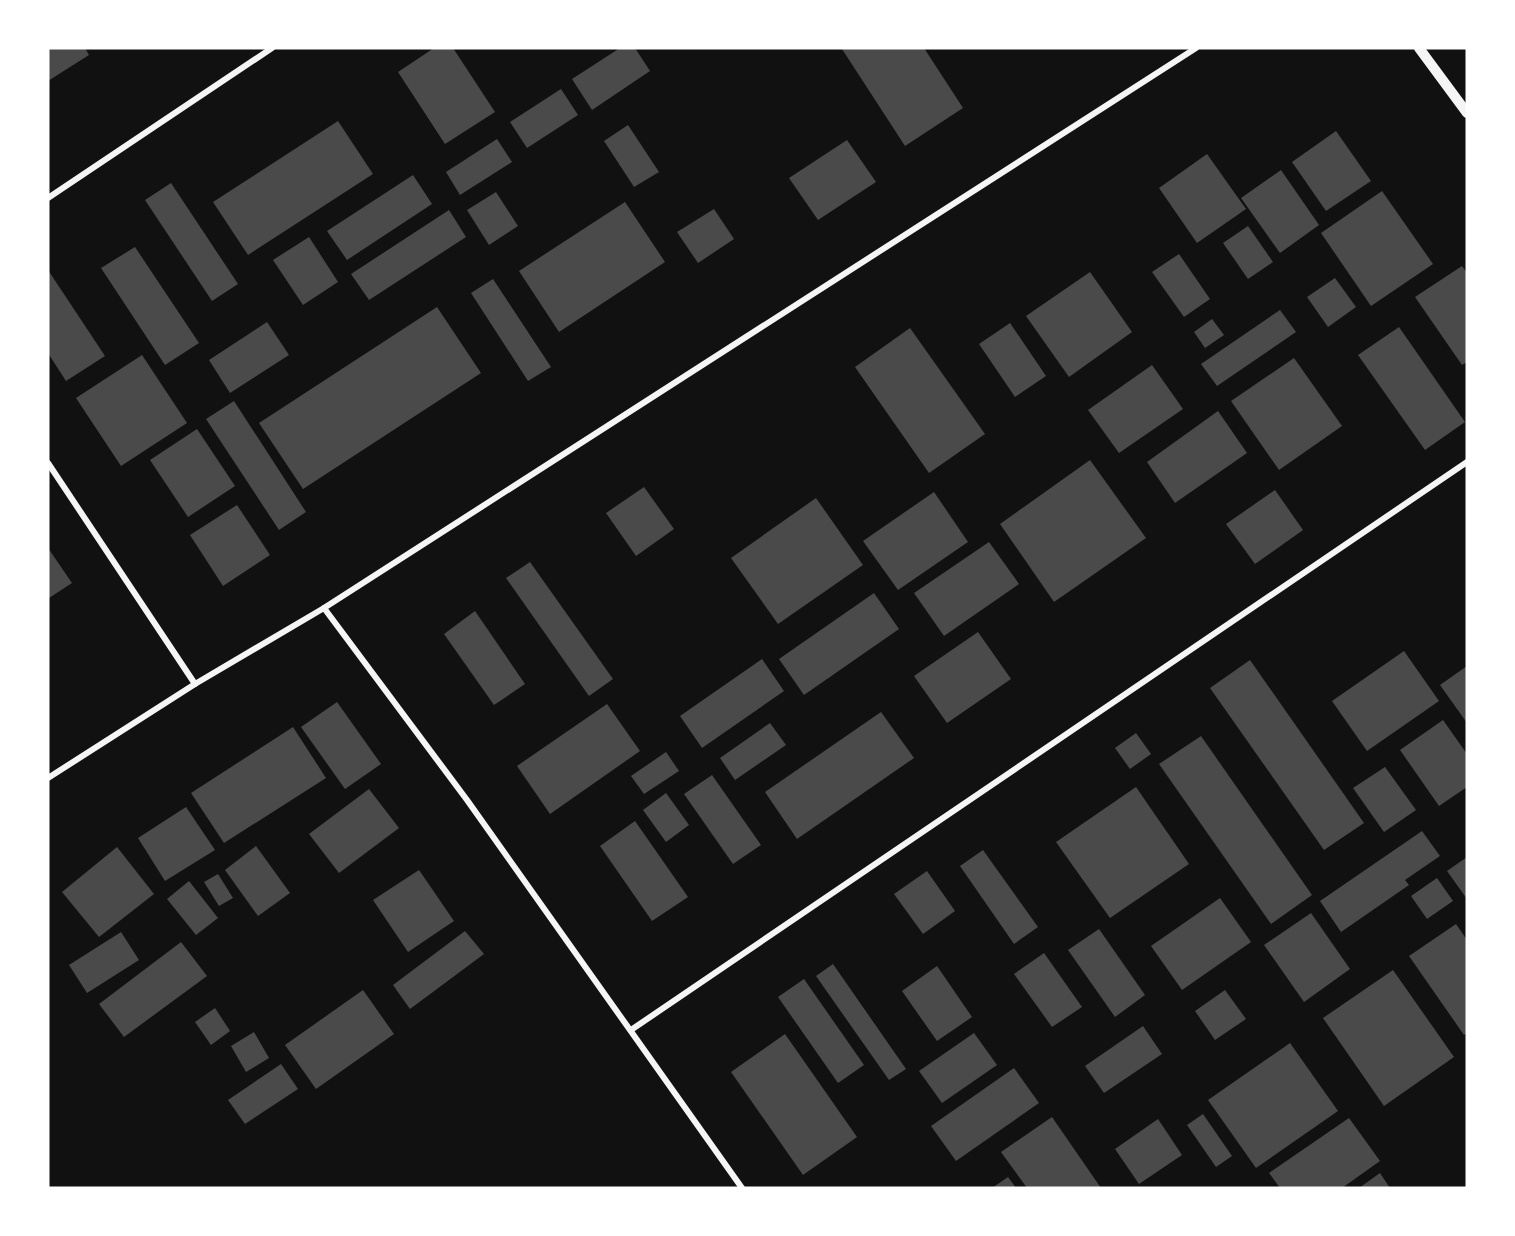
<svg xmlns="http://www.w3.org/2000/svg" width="1515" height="1236" viewBox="0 0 1515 1236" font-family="'PT Sans',sans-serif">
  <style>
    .building { fill: #4a4a4a }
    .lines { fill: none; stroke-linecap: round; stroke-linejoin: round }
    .minor { stroke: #f5f5f5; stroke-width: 6 }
    .tertiary { stroke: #f5f5f5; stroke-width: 10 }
  </style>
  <rect width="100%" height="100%" fill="#111"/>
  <g class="building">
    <path d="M48 48H85L89 55 48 81Z"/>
    <path d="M434 48H453L495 112 445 144 398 72Z"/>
    <path d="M620 48H635L650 71 592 110 572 79Z"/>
    <path d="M844 48H924L963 108 905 146 842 49Z"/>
    <path d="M561 89 578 115 527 148 510 122Z"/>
    <path d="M338 121 373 174 248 255 213 202Z"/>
    <path d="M628 125 659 172 634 187 604 141Z"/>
    <path d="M1336 131 1371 181 1326 211 1292 162Z"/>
    <path d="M497 139 512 162 460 195 446 172Z"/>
    <path d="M847 140 876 182 818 220 789 178Z"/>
    <path d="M1207 154 1246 209 1197 243 1159 188Z"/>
    <path d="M1281 170 1319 225 1280 253 1241 198Z"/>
    <path d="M413 175 432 204 347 260 327 231Z"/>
    <path d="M171 183 238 284 212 301 145 200Z"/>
    <path d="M1382 191 1433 264 1371 306 1321 233Z"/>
    <path d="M496 192 518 226 489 245 467 210Z"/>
    <path d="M625 202 665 262 559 332 519 271Z"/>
    <path d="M714 209 734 239 698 263 677 232Z"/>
    <path d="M449 210 466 237 369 300 351 274Z"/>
    <path d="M1248 226 1273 262 1248 279 1223 243Z"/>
    <path d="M309 237 338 282 303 305 273 260Z"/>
    <path d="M135 247 199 343 165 365 101 268Z"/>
    <path d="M1179 254 1210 299 1184 317 1152 272Z"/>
    <path d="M1462 266 1467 273V362L1462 365 1415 297Z"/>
    <path d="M48 270 105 356 66 381 48 353Z"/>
    <path d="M1090 272 1132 332 1069 377 1026 316Z"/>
    <path d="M1335 278 1356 307 1328 327 1307 297Z"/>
    <path d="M493 279 551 367 528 381 471 293Z"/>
    <path d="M437 307 481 373 303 489 259 423Z"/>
    <path d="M1280 310 1296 332 1217 386 1201 364Z"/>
    <path d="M1212 319 1224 335 1205 348 1194 332Z"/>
    <path d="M267 322 289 355 230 393 209 360Z"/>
    <path d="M1010 323 1046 376 1015 397 979 344Z"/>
    <path d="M1399 327 1465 422 1425 450 1358 355Z"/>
    <path d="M910 328 985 434 929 473 855 367Z"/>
    <path d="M142 355 187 423 121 466 76 398Z"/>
    <path d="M1294 358 1342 426 1279 470 1231 401Z"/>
    <path d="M1152 365 1183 409 1119 453 1088 410Z"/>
    <path d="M234 401 306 512 279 530 206 419Z"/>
    <path d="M1218 411 1247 453 1175 503 1147 462Z"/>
    <path d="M197 429 235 486 188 517 150 460Z"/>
    <path d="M1090 460 1146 538 1054 602 1000 524Z"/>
    <path d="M644 487 674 529 636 556 606 513Z"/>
    <path d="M1275 490 1303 530 1255 564 1226 524Z"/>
    <path d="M934 492 968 542 898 590 863 541Z"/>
    <path d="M816 498 863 565 778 624 731 558Z"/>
    <path d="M237 505 270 555 223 586 190 535Z"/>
    <path d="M989 542 1019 584 944 636 914 593Z"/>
    <path d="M48 548 72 583 49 598 48 596Z"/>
    <path d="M530 562 613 679 589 696 506 578Z"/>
    <path d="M874 593 899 629 804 695 779 659Z"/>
    <path d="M475 611 525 684 494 705 444 634Z"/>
    <path d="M978 632 1011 679 947 723 914 676Z"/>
    <path d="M1404 651 1439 701 1367 751 1332 701Z"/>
    <path d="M762 659 784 691 702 748 680 716Z"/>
    <path d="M1250 660 1364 823 1324 850 1210 688Z"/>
    <path d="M1467 666V723L1440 685Z"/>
    <path d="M337 702 381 764 345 789 301 727Z"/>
    <path d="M607 704 640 751 550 814 517 766Z"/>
    <path d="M881 712 914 758 797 839 765 792Z"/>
    <path d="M1443 720 1467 754V787L1439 806 1400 750Z"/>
    <path d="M770 723 786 745 735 780 720 758Z"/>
    <path d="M293 727 326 778 224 843 191 793Z"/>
    <path d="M1136 733 1151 754 1130 769 1115 748Z"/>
    <path d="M1201 736 1312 895 1271 924 1159 764Z"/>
    <path d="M666 752 679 771 644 794 631 776Z"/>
    <path d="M1385 767 1416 810 1384 832 1353 788Z"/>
    <path d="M712 775 761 845 733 864 684 794Z"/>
    <path d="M1136 787 1189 864 1110 918 1056 842Z"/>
    <path d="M369 789 399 828 339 873 309 834Z"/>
    <path d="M666 793 689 825 666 842 643 810Z"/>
    <path d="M186 807 215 850 165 881 138 838Z"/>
    <path d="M635 821 688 897 652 921 600 846Z"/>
    <path d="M1422 831 1440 856 1405 880 1409 885 1341 932 1320 901Z"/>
    <path d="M256 846 290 893 258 916 225 870Z"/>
    <path d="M117 847 154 894 99 937 62 892Z"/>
    <path d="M983 850 1038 927 1014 944 960 866Z"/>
    <path d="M1467 857V899L1447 871Z"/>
    <path d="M419 870 454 921 408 952 373 900Z"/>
    <path d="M927 871 955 911 923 934 894 894Z"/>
    <path d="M218 874 233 898 219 906 204 882Z"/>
    <path d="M1437 878 1453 901 1427 919 1411 896Z"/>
    <path d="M189 881 218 918 196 935 167 899Z"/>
    <path d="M1220 898 1251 942 1182 990 1151 946Z"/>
    <path d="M1311 913 1350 969 1304 1002 1264 945Z"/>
    <path d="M1456 924 1467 940V1033L1464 1035 1409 956Z"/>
    <path d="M1099 929 1145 995 1115 1017 1068 950Z"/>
    <path d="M465 931 484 954 410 1009 393 985Z"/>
    <path d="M121 932 139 960 87 993 69 965Z"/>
    <path d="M181 942 207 976 124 1037 99 1004Z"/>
    <path d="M1044 953 1082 1007 1052 1027 1014 974Z"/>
    <path d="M833 964 906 1069 889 1080 816 976Z"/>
    <path d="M937 966 972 1017 937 1041 902 991Z"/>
    <path d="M1393 970 1454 1057 1384 1106 1323 1018Z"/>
    <path d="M804 979 864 1065 838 1083 778 997Z"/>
    <path d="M363 990 394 1034 316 1089 285 1045Z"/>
    <path d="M1225 990 1246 1019 1215 1040 1195 1011Z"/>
    <path d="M215 1008 230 1031 211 1045 195 1022Z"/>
    <path d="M1143 1026 1162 1054 1104 1093 1085 1066Z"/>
    <path d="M254 1032 269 1058 246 1072 231 1046Z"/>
    <path d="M974 1033 997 1065 942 1103 919 1071Z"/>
    <path d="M785 1034 857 1137 803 1175 731 1072Z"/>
    <path d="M1290 1043 1338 1111 1256 1168 1208 1100Z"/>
    <path d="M281 1064 298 1089 245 1124 228 1100Z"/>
    <path d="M1014 1068 1039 1103 956 1161 931 1126Z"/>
    <path d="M1203 1114 1232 1156 1216 1167 1187 1125Z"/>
    <path d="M1052 1117 1101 1188H1027L1001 1152Z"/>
    <path d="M1349 1118 1380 1161 1342 1188H1280L1269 1173Z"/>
    <path d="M1158 1119 1182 1155 1139 1184 1115 1149Z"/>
    <path d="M1380 1173 1390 1188H1359Z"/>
    <path d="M1008 1177 1016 1188H992Z"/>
  </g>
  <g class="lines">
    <g class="minor">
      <path d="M48 198 272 48"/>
      <path d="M48 463 195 684"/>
      <path d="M324 608 467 800 742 1188"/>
      <path d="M48 778 195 684 324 608 1196 48"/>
      <path d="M631 1030 1467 462"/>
    </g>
    <path class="tertiary" d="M1419 48 1467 113"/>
  </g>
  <rect width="1515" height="1236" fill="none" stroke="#ffffff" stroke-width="99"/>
</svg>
